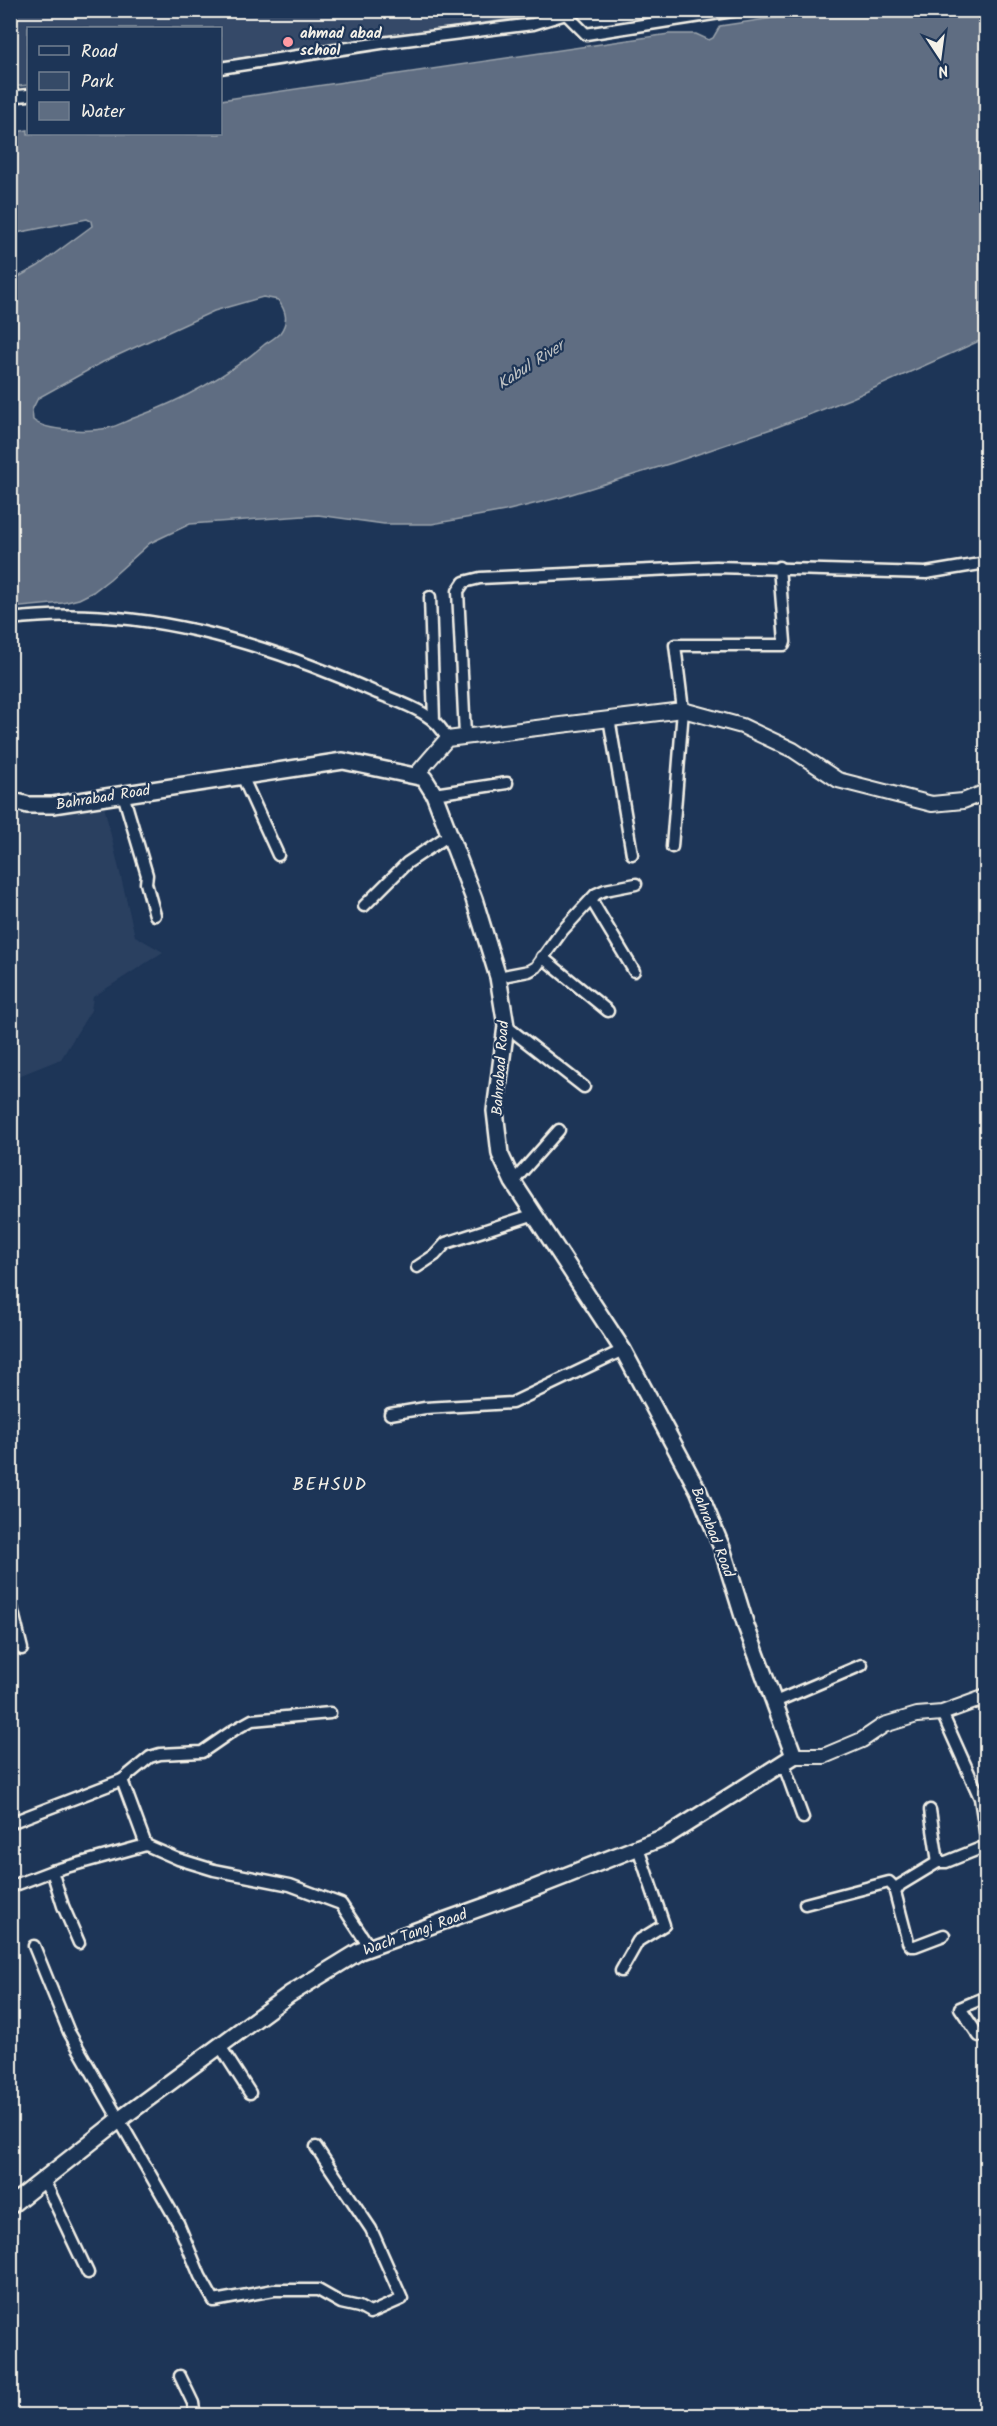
<svg xmlns="http://www.w3.org/2000/svg" width="997" height="2426" viewBox="0 0 997 2426" font-family="Kalam,sans-serif">
  <style>
    .built { fill: #2a4060 }
    .green { fill: #354a67; stroke: #949ea8; stroke-width: 1.5 }
    .water { fill: #5e6d82; stroke: #9aa2ab; stroke-width: 1.5; fill-rule: evenodd }
    .lines { fill: none; stroke-linecap: round; stroke-linejoin: round }
    .minor-casing { stroke: #f4f1e8; stroke-width: 15 }
    .tertiary-casing { stroke: #f4f1e8; stroke-width: 18 }
    .secondary-casing { stroke: #f4f1e8; stroke-width: 20 }
    .minor { stroke: #1d3557; stroke-width: 10 }
    .tertiary { stroke: #1d3557; stroke-width: 14 }
    .secondary { stroke: #1d3557; stroke-width: 15 }
    .poi-dot { fill: #ff9aa2; stroke: #1d3557; stroke-width: 2 }
    .labels { text-anchor: middle; stroke-width: 4.5; stroke-linejoin: round; paint-order: stroke }
    .poi-label { font-size: 15px; font-weight: bold; fill: #f4f1e8; stroke: #1d3557; text-anchor: start }
    .street-label { font-size: 15px; fill: #f4f1e8; stroke: #1d3557 }
    .water-label { font-size: 16px; font-style: italic; fill: #c0c3c4; stroke: #1d3557 }
    .quarter-label { font-size: 18px; letter-spacing: 1.5px; fill: #f4f1e8; stroke: #1d3557 }
  </style>
  <rect width="100%" height="100%" fill="#1d3557"/>
  <filter id="ink" filterUnits="userSpaceOnUse"><feTurbulence type="fractalNoise" baseFrequency=".0167" numOctaves="2"/><feDisplacementMap in="SourceGraphic" scale="12" xChannelSelector="R" yChannelSelector="G"/><feConvolveMatrix kernelMatrix="1 2 1 2 8 2 1 2 1" color-interpolation-filters="sRGB"/></filter>
  <g filter="url(#ink)">
    <path class="built" d="M104 806 135 936 163 952 93 997 91 1010 61 1059 11 1079V815Z"/>
    <path class="green" d="M11 10H550V11L546 14 221 61 220 28H28V85L11 87Z"/>
    <path class="water" d="M820 11H986V338L852 398 777 427 672 463 562 497 505 511 432 524H384L318 515 190 524 150 543 110 579 93 592 79 599 63 603 11 608V281L38 266 92 226 91 221 87 219 11 234V133L28 130V134H220L221 100 669 34H696L709 40 713 38 720 26ZM263 297 278 300C286 311 289 321 280 333 276 337 270 341 265 344 227 376 180 401 134 418 126 421 117 426 108 428 89 432 47 432 33 420L32 410 38 398 103 362 214 311Z"/>
    <g class="lines">
      <defs>
        <g id="minor">
          <path d="M571 11 566 14 586 34 739 10"/>
          <path d="M220 68 381 43 533 24 566 14"/>
          <path d="M10 97 28 95"/>
          <path d="M430 597 434 721"/>
          <path d="M10 619C136 603 263 642 377 693 401 703 437 713 447 739"/>
          <path d="M609 718 632 854"/>
          <path d="M465 735 458 591 464 582 480 578 716 567 926 573 986 563"/>
          <path d="M242 776 278 855"/>
          <path d="M123 794 147 875 146 883 155 915"/>
          <path d="M434 794 507 783"/>
          <path d="M672 847 683 710 675 645H784L785 642 779 567"/>
          <path d="M592 901 634 971"/>
          <path d="M364 906 407 863 449 835"/>
          <path d="M542 957 608 1011"/>
          <path d="M498 977 529 971 536 967 562 931 596 894 605 890 636 884"/>
          <path d="M506 1026 584 1087"/>
          <path d="M513 1182 559 1130"/>
          <path d="M417 1267 435 1255 446 1243 535 1214"/>
          <path d="M390 1414 425 1408 512 1403 623 1350"/>
          <path d="M10 1600 22 1649"/>
          <path d="M775 1702 862 1665"/>
          <path d="M942 1713 980 1798 986 1838"/>
          <path d="M783 1763 803 1818"/>
          <path d="M122 1780 150 1757 160 1754 202 1752 234 1730 252 1720 330 1713"/>
          <path d="M930 1810 938 1862H946L986 1846"/>
          <path d="M10 1823 122 1780 146 1845 178 1859 214 1870 290 1885 341 1904 370 1948"/>
          <path d="M938 1862 900 1885 895 1892 908 1942 911 1946H915L944 1935"/>
          <path d="M52 1871 63 1906 79 1943"/>
          <path d="M10 1887 52 1871 146 1845"/>
          <path d="M805 1904 889 1882 896 1889"/>
          <path d="M34 1946 69 2032 178 2223 200 2276 214 2301 274 2290H318L341 2303 359 2307 370 2313 402 2299 371 2229 316 2147"/>
          <path d="M621 1971 638 1941 664 1925 638 1848"/>
          <path d="M979 2036 960 2008 986 1997"/>
          <path d="M220 2046 250 2093"/>
          <path d="M44 2180 88 2273"/>
          <path d="M180 2376 193 2403 195 2416"/>
        </g>
        <g id="tertiary">
          <path d="M415 776 447 739 683 710 742 726 793 750 838 780 932 804 963 801 986 792"/>
          <path d="M794 1756H824L862 1740 884 1725 917 1715 942 1713 986 1697"/>
        </g>
        <path id="secondary" d="M10 800 28 805H53L343 761 424 778 434 794 474 899 498 977 506 1026 495 1111 500 1154 513 1182 623 1350 698 1490 722 1548 746 1626 794 1756 667 1836 519 1894 360 1951 290 1994 119 2120 10 2206"/>
      </defs>
      <use href="#minor" class="minor-casing"/>
      <use href="#tertiary" class="tertiary-casing"/>
      <use href="#secondary" class="secondary-casing"/>
      <use href="#minor" class="minor"/>
      <use href="#tertiary" class="tertiary"/>
      <use href="#secondary" class="secondary"/>
    </g>
  </g>
  <circle class="poi-dot" cx="288" cy="42" r="6"/>
  <g class="labels">
    <g class="poi-label">
      <text x="300" y="38">ahmad abad<tspan x="300" dy="17">school</tspan></text>
    </g>
    <g class="street-label">
      <text transform="translate(103 797) rotate(-9)" y="5">Bahrabad Road</text>
      <text transform="translate(500 1068) rotate(-86)" y="5">Bahrabad Road</text>
      <text transform="translate(713 1532) rotate(69)" y="5">Bahrabad Road</text>
      <text transform="translate(415 1932) rotate(-20)" y="5">Wach Tangi Road</text>
    </g>
    <g class="water-label">
      <text transform="translate(530 364) rotate(-33)" y="6">Kabul River</text>
    </g>
    <g class="quarter-label">
      <text x="330" y="1490">BEHSUD</text>
    </g>
  </g>
  <rect width="997" height="2426" fill="none" stroke="#1d3557" stroke-width="36"/>
  <rect x="18" y="18" width="961" height="2390" fill="none" stroke="#f4f1e8" stroke-width="2" filter="url(#ink)"/>
  <rect x="27" y="27" width="195" height="108" fill="#1d3557" stroke="#738091" stroke-width="1.5"/>
  <rect x="39" y="46" width="30" height="9" fill="#1d3557" stroke="#738091" stroke-width="1.5"/>
  <text x="81" y="57" font-size="18" fill="#f4f1e8">Road</text>
  <rect x="39" y="72" width="30" height="18" fill="#354a67" stroke="#738091" stroke-width="1.5"/>
  <text x="81" y="87" font-size="18" fill="#f4f1e8">Park</text>
  <rect x="39" y="102" width="30" height="18" fill="#5e6d82" stroke="#738091" stroke-width="1.5"/>
  <text x="81" y="117" font-size="18" fill="#f4f1e8">Water</text>
  <g transform="translate(940 57) rotate(167)" stroke="#1d3557" stroke-width="4.5" paint-order="stroke">
  <path d="M0-4.5L10 22L0 15L-10 22Z" fill="#f4f1e8"/>
  <text y="-9" font-size="16" font-weight="bold" text-anchor="middle" fill="#f4f1e8">N</text>
  </g>
</svg>
